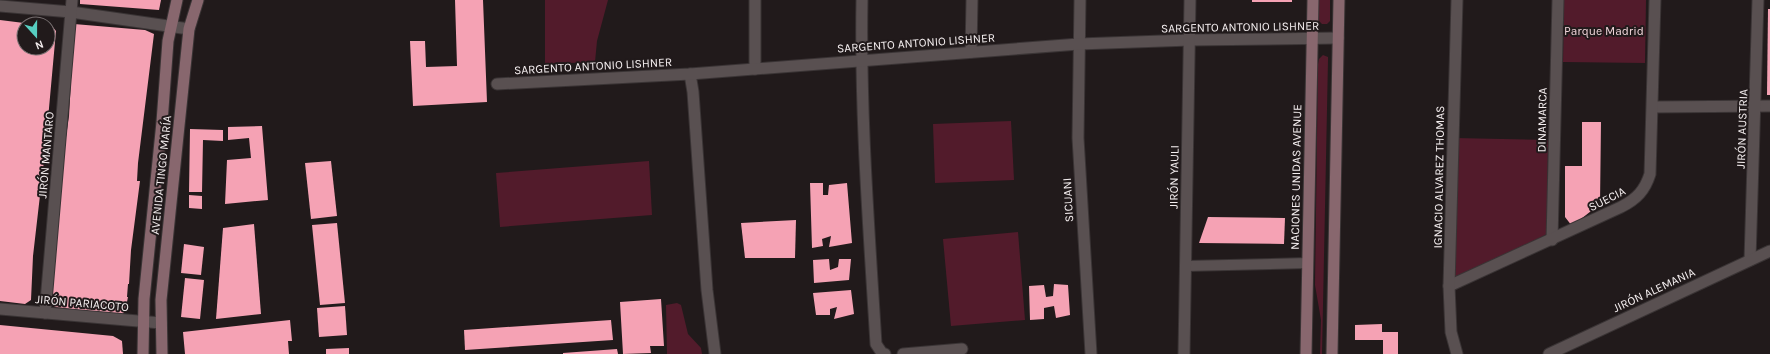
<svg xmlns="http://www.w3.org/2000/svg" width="1770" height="354" viewBox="0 0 1770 354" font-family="Karla,sans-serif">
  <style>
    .green { fill: #521b2b }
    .building { fill: #f5a2b4 }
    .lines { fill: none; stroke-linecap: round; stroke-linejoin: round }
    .pedestrian-casing { stroke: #3a3435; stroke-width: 12 }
    .minor-casing { stroke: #3a3435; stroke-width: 13 }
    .secondary-casing { stroke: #3a3435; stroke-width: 13 }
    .pedestrian { stroke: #595051; stroke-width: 10 }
    .minor { stroke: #595051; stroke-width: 11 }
    .secondary { stroke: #88676e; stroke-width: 11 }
    .labels { text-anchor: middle; stroke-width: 4; stroke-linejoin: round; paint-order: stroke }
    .street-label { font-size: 12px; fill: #f5eff0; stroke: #211a1b }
    .park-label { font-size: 12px; fill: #f1d5da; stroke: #211a1b }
  </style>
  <rect width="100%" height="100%" fill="#211a1b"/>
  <g class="green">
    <path d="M545 0H608L597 41 595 62 545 64Z"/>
    <path d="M1319 0H1330V21L1327 24H1322L1319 21Z"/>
    <path d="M1564 0H1646L1645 63 1563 62Z"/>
    <path d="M1323 55 1328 57V60L1322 354H1320L1321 320 1315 285 1318 64 1319 59Z"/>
    <path d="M1011 121 1014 180 935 183 933 124Z"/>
    <path d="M1454 138 1548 140 1547 234 1450 285Z"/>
    <path d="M649 161 652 215 500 227 496 173Z"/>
    <path d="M1018 232 1025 320 951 326 943 239Z"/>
    <path d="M677 303 681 305 688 334 701 348 702 354H667L666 305Z"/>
  </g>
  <g class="building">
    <path d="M80 0H161L159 10 80 4Z"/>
    <path d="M455 0H483L487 102 413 106 410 41H425L426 67 457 66Z"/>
    <rect x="1252" y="0" width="40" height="2"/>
    <path d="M1768 9H1770V95H1767Z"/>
    <path d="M0 20 24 23V48H48V25L52 26 56 31 45 152 33 256 31 300 25 304 0 301Z"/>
    <path d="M74 24 145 30 154 34 138 163 137 181H140L131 250 129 284H128L127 297H128L125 312 121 315 55 307 49 302 62 165 69 116Z"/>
    <path d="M1582 122H1601L1600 204 1572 226 1565 217V166H1582Z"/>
    <path d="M262 126 268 200 225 204 227 160 251 158 249 138 228 140V127Z"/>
    <path d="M190 129 223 130V141L203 140 202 192H189Z"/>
    <path d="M331 161 337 216 311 219 305 163Z"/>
    <path d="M810 183H823V195H828L829 185 847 183 852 243 829 247 831 236 822 239 823 246 812 248Z"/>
    <path d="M189 195 202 196V209L189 208Z"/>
    <path d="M1208 217 1285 218 1284 244 1199 243Z"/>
    <path d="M796 220 795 258H745L741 223Z"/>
    <path d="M337 223 345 303 320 305 312 225Z"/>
    <path d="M254 224 261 314 216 319 223 228Z"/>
    <path d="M184 244 204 247 201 275 181 273Z"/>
    <path d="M829 259 830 270 838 267 839 259H851L849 280 814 283 813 260Z"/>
    <path d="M185 278 204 280 200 319 181 317Z"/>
    <path d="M1054 284 1068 285 1070 315 1056 318 1054 306 1044 308V319L1030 320 1029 286 1044 285 1046 297 1053 296Z"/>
    <path d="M851 290 854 314 834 319 837 307 830 309V315H816L813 293Z"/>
    <path d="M661 299 664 346H650L651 353 623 354 620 302Z"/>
    <path d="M345 306 347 335 319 337 317 308Z"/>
    <path d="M290 320 292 341H288L289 354H185L183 332Z"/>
    <path d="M611 320 613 340 465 350 464 330Z"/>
    <path d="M1382 324V332H1398V354H1383V340H1355V325Z"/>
    <path d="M0 325 113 336 122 341 123 354H0Z"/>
    <path d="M349 348V354H326V349Z"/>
    <path d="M617 349 618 354H563V353Z"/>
  </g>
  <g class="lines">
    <defs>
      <path id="pedestrian" d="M1185 266 1308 263"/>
      <g id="minor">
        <path d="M755 0V69"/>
        <path d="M862 0C860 115 869 229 876 344L882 353 885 354"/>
        <path d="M1080 0 1078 138 1091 354"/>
        <path d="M0 6 71 12 189 29"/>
        <path d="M971 52 972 0"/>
        <path d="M690 74 693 92 707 290 715 354"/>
        <path d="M497 84 690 74 1079 44 1190 40 1338 38"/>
        <path d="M1653 107 1770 106"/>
        <path d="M1552 240 1558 0"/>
        <path d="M1750 260 1758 0"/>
        <path d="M1449 286 1621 207C1637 199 1645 190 1650 174L1655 0"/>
        <path d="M0 309 161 323"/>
        <path d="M45 313 72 0"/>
        <path d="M903 354 962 349"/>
        <path d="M1184 354 1190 0"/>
        <path d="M1457 354 1451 332 1449 286 1457 0"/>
        <path d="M1549 354 1770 251"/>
      </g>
      <g id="secondary">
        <path d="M143 354 144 299 162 122 168 41 177 0"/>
        <path d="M162 354 161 300 189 29 198 0"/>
        <path d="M1306 354 1313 0"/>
        <path d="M1332 354 1339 0"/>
      </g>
    </defs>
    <use href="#pedestrian" class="pedestrian-casing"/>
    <use href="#minor" class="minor-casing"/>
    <use href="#secondary" class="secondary-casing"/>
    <use href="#pedestrian" class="pedestrian"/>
    <use href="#minor" class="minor"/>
    <use href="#secondary" class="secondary"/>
  </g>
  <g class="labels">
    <g class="street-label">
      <text transform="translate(1240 27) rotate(-1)" y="4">SARGENTO ANTONIO LISHNER</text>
      <text transform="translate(916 43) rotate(-4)" y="4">SARGENTO ANTONIO LISHNER</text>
      <text transform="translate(593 66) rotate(-3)" y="4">SARGENTO ANTONIO LISHNER</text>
      <text transform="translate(1542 120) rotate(-89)" y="4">DINAMARCA</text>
      <text transform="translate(1742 129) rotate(-88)" y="4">JIRÓN AUSTRIA</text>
      <text transform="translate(46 155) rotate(-85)" y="4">JIRÓN MANTARO</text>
      <text transform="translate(161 175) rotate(-84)" y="4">AVENIDA TINGO MARÍA</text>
      <text transform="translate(1174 177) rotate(-89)" y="4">JIRÓN YAULI</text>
      <text transform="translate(1296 177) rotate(-89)" y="4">NACIONES UNIDAS AVENUE</text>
      <text transform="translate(1439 177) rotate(-89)" y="4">IGNACIO ALVAREZ THOMAS</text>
      <text transform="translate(1607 199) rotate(-27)" y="4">SUECIA</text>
      <text transform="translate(1068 200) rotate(-93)" y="4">SICUANI</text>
      <text transform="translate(1654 290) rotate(-25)" y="4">JIRÓN ALEMANIA</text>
      <text transform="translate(82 303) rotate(5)" y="4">JIRÓN PARIACOTO</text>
    </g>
    <g class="park-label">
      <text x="1604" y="35">Parque Madrid</text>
    </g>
  </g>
  <g transform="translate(36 36) rotate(159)"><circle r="19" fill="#211a1b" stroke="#766f70"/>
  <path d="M0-3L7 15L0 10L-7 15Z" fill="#57cec1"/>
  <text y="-6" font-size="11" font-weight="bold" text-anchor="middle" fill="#f5eff0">N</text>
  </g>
</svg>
